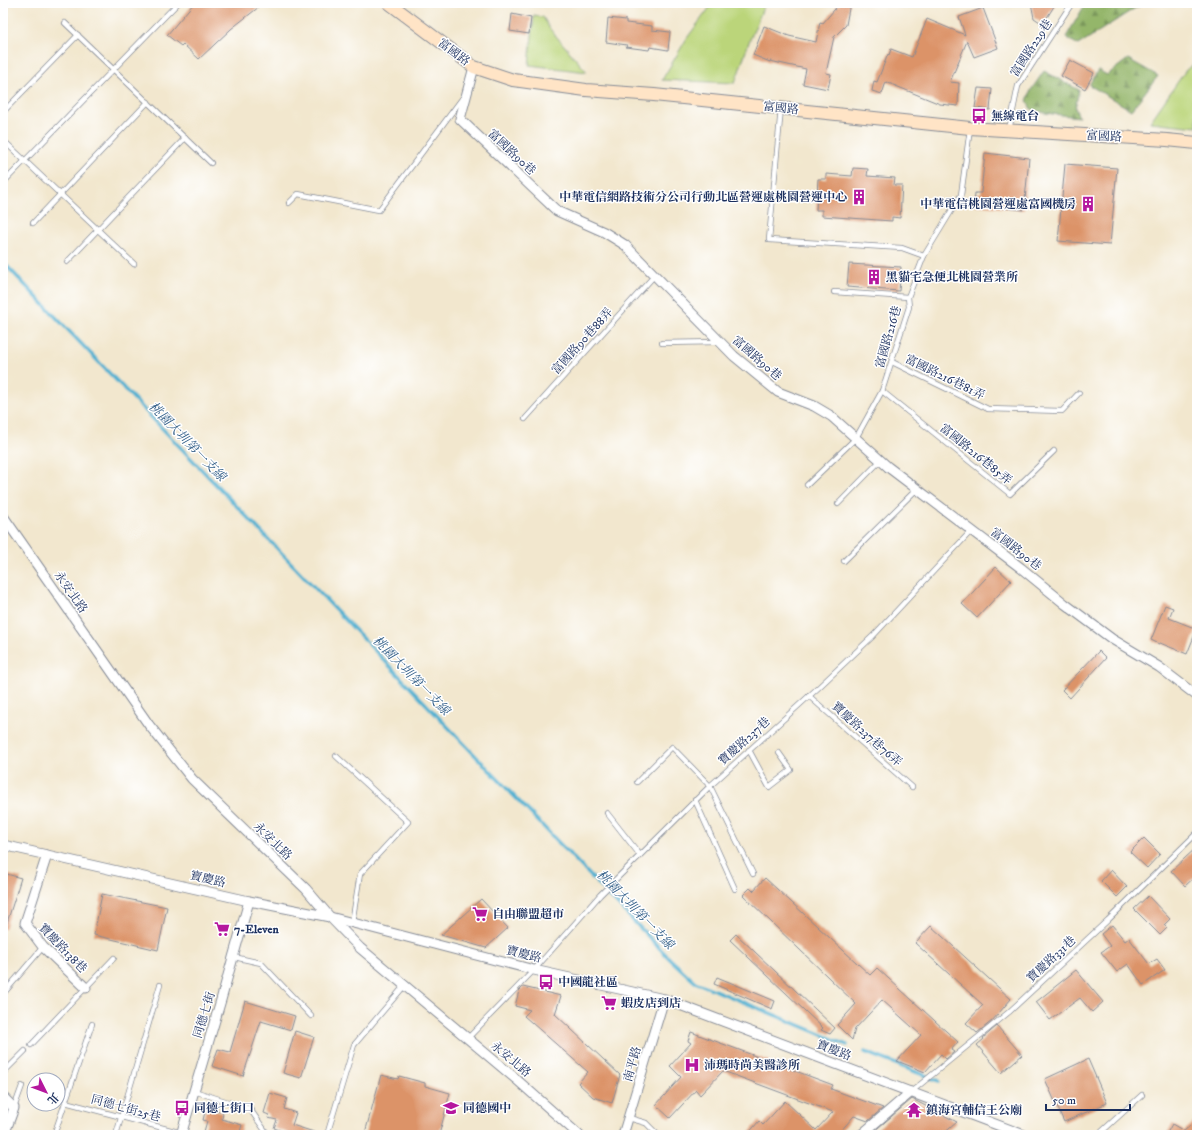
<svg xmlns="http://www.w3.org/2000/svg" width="1200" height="1138" viewBox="0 0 1200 1138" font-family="'IM FELL DW Pica','Noto Serif TC',serif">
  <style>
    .grass { fill: #bbd57a; stroke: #6b826c }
    .forest { fill: url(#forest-firs); stroke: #587264 }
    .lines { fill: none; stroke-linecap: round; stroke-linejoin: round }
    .stream { stroke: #53b1d1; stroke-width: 3.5 }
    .building { fill: #dc9367 }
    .lane-casing { stroke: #868b96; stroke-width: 6 }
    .street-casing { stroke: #868b96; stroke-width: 11 }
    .secondary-casing { stroke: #868b96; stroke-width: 14 }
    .lane { stroke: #fff; stroke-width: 4.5 }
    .street { stroke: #fff; stroke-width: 9 }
    .secondary { stroke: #ffe4c6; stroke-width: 12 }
    .labels { text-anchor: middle; stroke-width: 3; stroke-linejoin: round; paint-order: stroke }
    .street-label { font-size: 12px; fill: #1b2f5e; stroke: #fff }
    .poi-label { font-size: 12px; font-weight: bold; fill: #1b2f5e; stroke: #fff; text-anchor: start }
    .water-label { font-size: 13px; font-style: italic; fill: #2f5c86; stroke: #fff }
  </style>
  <defs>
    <pattern id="forest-firs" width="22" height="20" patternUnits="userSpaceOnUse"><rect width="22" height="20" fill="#94b66a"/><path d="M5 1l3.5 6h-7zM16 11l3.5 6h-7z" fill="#78945a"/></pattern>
  </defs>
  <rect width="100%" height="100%" fill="#fff"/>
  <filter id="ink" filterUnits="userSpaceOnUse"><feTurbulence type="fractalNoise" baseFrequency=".025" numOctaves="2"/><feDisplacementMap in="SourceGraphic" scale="8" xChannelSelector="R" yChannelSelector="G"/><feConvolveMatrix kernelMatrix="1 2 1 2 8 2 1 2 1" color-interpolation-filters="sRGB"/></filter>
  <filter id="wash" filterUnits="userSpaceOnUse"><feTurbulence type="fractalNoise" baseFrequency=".012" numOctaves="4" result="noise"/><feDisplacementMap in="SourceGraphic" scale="16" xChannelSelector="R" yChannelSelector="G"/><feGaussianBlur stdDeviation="0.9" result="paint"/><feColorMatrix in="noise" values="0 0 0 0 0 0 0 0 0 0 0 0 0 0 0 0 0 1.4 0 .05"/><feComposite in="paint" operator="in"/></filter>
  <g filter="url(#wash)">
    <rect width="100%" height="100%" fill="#f2e7ce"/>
    <g class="grass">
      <path d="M713 3H765L749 42 735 83 662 80 687 38Z"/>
      <path d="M534 16 543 17 550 29 587 72 529 65Z"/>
      <path d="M1197 61V127L1150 122 1186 70Z"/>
    </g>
    <g class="forest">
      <path d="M1086 3H1145L1132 10 1078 45 1066 37Z"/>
      <path d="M1128 59 1158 76 1131 110 1089 85 1098 70 1107 75Z"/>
      <path d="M1044 71 1079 90 1075 108 1079 117 1045 113 1031 109 1027 101 1031 90Z"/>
    </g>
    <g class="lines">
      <g class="stream">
        <path d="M3 262 670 959 695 982 847 1045"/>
        <path d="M865 1052 939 1081"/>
      </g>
    </g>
    <g id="blocks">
      <g class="building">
        <path d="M194 3H264L231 29 199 59 183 44 181 46 167 35Z"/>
        <path d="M840 3H850L846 25 834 37 826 73 831 74 828 89 803 84 806 69 770 61V62L753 55 764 26 789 36 816 42 820 22 823 23Z"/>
        <path d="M1031 3H1056L1043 24 1034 18Z"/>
        <path d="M983 8 998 48 974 57 967 41 950 82 959 83 958 106 940 104 886 82 882 94 872 91 874 81 877 82 888 54 889 55 891 49 912 57 927 19 965 35 959 17Z"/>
        <path d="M512 14 531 18 529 34 510 31Z"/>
        <path d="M608 18 626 20V23L652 26V30L670 32 668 50 650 47 649 50 626 47 627 45 606 42Z"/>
        <path d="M1070 60 1094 73 1085 89 1061 76Z"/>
        <path d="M978 88 992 89 990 110 975 108Z"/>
        <path d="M985 153 1029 158 1024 210 974 205 975 193H981Z"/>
        <path d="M1065 164 1117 168 1110 245 1058 241Z"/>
        <path d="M853 168 868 169 867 176 895 178 894 185H902L900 218 892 217V221L822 216V210H816L818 179H826V174L852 176Z"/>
        <path d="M849 264 901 267 899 291 847 287Z"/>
        <path d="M996 567 1011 581 977 618 962 604Z"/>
        <path d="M1165 605 1173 608 1169 618 1197 629 1187 654 1160 643 1159 644 1151 640Z"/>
        <path d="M1099 651 1106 658 1070 698 1062 690Z"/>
        <path d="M1144 838 1160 854 1147 868 1130 852Z"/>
        <path d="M1197 847V875L1185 886 1171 871Z"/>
        <path d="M1111 870 1127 887 1117 897 1101 881Z"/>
        <path d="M3 873 21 878 5 929H3Z"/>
        <path d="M765 878 870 975 877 968 958 1042 951 1050 954 1052 946 1059 941 1054 925 1072 897 1061 921 1035 882 1000 855 1029 852 1040 837 1025 856 1004 743 895 750 888 753 891Z"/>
        <path d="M102 894 167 907 158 950 94 935Z"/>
        <path d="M1148 896 1170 919 1164 925 1167 928 1160 935 1134 909Z"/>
        <path d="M481 899 508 928 486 948 441 935Z"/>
        <path d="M1112 925 1125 941 1129 938 1149 964 1157 959 1165 970 1143 985 1128 964 1117 972 1101 952 1110 946 1101 934Z"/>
        <path d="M931 926 1011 999 992 1021 977 1033 966 1023 983 1005 915 943Z"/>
        <path d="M736 934 835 1028 830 1034 821 1030 823 1028 730 940Z"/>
        <path d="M1076 970 1103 1002 1092 1012 1080 998 1050 1020 1036 1002Z"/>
        <path d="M717 977 775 1001 772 1009 714 984Z"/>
        <path d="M523 987 561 996 555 1014 620 1075 612 1103 593 1097 578 1083 588 1072 524 1016 530 1010 515 1006 519 991Z"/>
        <path d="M245 1001 295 1016 291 1030 261 1021 243 1076 212 1066 218 1049 230 1052Z"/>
        <path d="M997 1026 1022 1055 1001 1073 977 1045 984 1039 983 1038Z"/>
        <path d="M295 1031 314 1037 301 1078 283 1073Z"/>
        <path d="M691 1032 833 1085 831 1089 883 1108 868 1121 854 1116 837 1135H747L759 1121 763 1125 785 1101 816 1130 833 1112 723 1071 700 1095 696 1090 670 1118 656 1105 681 1077 670 1066 691 1043 688 1041Z"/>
        <path d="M1088 1059 1107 1103 1064 1122 1045 1079Z"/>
        <path d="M381 1075 398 1079 399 1076 425 1083V1086L450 1093 439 1135H373L365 1133Z"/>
        <path d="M270 1093 287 1098 284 1109 296 1113 292 1125 317 1133V1135H287L288 1133 274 1128 277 1120 268 1118 269 1115 264 1113Z"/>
        <path d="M912 1099 957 1122 942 1135H873L872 1133Z"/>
        <path d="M206 1108 223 1113 222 1119 242 1125 239 1135H203L207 1121 203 1120Z"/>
        <path d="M1197 1120V1135H1166L1172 1124 1184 1131Z"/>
      </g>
    </g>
  </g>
  <g filter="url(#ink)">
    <use href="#blocks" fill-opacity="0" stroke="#868b96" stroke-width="1"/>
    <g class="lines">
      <defs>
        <g id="lane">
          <path d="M65 23 211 163"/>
          <path d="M781 108 769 240 902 248 924 256"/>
          <path d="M3 112 78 35"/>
          <path d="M1009 130 1018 86 1072 3"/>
          <path d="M3 140 134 264"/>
          <path d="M3 183 178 3"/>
          <path d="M289 203 298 194 379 210 464 96"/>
          <path d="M33 223 148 102"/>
          <path d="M67 262 185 138"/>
          <path d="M834 292 908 297"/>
          <path d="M662 343 720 342"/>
          <path d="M892 362 988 409 1062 411 1079 393"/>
          <path d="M882 391 1010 494 1054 451"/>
          <path d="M525 419 654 276"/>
          <path d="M807 485 856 438 882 391 909 307 908 297 924 256 961 195 970 129"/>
          <path d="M838 504 881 460"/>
          <path d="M844 561 917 489"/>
          <path d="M809 696 912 787"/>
          <path d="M749 750 769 787 791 770 779 753"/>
          <path d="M336 756 408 822 360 874 352 923"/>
          <path d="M637 782 672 747 710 786 753 874"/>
          <path d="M695 800 735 889"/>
          <path d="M607 813 640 855"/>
          <path d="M234 957 261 963 311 1016"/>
          <path d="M3 994 43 947"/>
          <path d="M468 1038 534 970 600 895 710 786 819 687 873 636 972 530"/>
          <path d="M31 1045 114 958"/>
          <path d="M3 1073 25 1051"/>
          <path d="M194 1091 250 1109 268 1135"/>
          <path d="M911 1092 1009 1012 1108 920 1197 833"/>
          <path d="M65 1102 182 1133"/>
          <path d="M14 1108 22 1086"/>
          <path d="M629 1118 646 1123 658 1135"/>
          <path d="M54 1135 92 1024"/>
          <path d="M116 1135 160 985"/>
          <path d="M327 1135 354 1045 405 985"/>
          <path d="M1098 1135 1142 1095"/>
        </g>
        <g id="street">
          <path d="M474 67 460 119 557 211 604 232 625 245 734 356 778 392 814 406 831 416 888 467 1021 568 1065 604 1112 639 1159 667 1197 696"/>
          <path d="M3 516 149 725 192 779 306 889 330 917 360 948 516 1079 579 1135"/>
          <path d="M3 845 249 901 330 917 534 970 664 999 1024 1135"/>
          <path d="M47 855 25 923 43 947 86 988"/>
          <path d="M3 1097 14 1108 4 1135"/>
          <path d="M181 1135 221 1000 249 901"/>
          <path d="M623 1135 664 999"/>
          <path d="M861 1135 911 1092"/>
        </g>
        <path id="secondary" d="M389 3 474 67 513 80 586 90 654 95 970 128 1167 140 1197 143"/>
      </defs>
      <use href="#lane" class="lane-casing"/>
      <use href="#street" class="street-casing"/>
      <use href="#secondary" class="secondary-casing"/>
      <use href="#lane" class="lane"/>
      <use href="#street" class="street"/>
      <use href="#secondary" class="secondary"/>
    </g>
  </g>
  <defs>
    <symbol id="bus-bare" viewBox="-9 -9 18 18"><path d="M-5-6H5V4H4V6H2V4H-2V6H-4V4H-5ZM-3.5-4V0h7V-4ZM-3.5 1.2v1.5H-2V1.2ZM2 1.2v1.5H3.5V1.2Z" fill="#b5179e" stroke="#fff" stroke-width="2.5" paint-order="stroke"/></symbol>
    <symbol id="building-bare" viewBox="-9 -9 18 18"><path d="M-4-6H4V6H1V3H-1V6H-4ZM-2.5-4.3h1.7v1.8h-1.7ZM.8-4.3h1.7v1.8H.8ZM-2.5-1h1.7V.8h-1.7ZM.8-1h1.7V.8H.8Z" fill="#b5179e" stroke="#fff" stroke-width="2.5" paint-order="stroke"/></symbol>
    <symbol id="supermarket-bare" viewBox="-9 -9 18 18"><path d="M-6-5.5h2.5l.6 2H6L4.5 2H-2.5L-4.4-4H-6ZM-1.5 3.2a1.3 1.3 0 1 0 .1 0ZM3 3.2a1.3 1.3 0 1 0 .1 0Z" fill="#b5179e" stroke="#fff" stroke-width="2.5" paint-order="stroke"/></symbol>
    <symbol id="hospital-bare" viewBox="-9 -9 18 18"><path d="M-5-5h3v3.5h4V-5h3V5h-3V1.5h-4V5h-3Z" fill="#b5179e" stroke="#fff" stroke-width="2.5" paint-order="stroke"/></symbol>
    <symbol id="school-bare" viewBox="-9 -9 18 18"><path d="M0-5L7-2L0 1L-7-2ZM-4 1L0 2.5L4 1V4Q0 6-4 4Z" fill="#b5179e" stroke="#fff" stroke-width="2.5" paint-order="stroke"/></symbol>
    <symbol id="temple-bare" viewBox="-9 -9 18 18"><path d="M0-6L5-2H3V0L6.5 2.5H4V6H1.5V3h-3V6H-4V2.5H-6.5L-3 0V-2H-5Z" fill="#b5179e" stroke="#fff" stroke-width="2.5" paint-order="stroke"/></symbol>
  </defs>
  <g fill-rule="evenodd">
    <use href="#bus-bare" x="968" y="105" width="22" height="22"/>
    <use href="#building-bare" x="848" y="186" width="22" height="22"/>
    <use href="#building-bare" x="1077" y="193" width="22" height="22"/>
    <use href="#building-bare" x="863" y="266" width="22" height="22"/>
    <use href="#supermarket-bare" x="469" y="903" width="22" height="22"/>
    <use href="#supermarket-bare" x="211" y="918" width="22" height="22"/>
    <use href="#bus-bare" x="535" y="971" width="22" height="22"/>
    <use href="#supermarket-bare" x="598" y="992" width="22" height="22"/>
    <use href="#hospital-bare" x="681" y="1054" width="22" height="22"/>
    <use href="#bus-bare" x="171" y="1097" width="22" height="22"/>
    <use href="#school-bare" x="440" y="1097" width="22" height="22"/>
    <use href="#temple-bare" x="903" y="1099" width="22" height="22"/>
  </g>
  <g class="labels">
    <g class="street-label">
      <text transform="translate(1031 48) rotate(-57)" y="4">富國路229巷</text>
      <text transform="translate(454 52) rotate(37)" y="4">富國路</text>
      <text transform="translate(781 108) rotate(6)" y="4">富國路</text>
      <text transform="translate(1104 136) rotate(3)" y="4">富國路</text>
      <text transform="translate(512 152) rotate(43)" y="4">富國路90巷</text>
      <text transform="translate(888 337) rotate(-74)" y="4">富國路216巷</text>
      <text transform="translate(582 341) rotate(-48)" y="4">富國路90巷88弄</text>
      <text transform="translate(757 358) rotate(41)" y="4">富國路90巷</text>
      <text transform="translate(945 377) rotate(26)" y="4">富國路216巷81弄</text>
      <text transform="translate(976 454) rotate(39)" y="4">富國路216巷85弄</text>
      <text transform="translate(1016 549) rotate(38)" y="4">富國路90巷</text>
      <text transform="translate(71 592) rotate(55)" y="4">永安北路</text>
      <text transform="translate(867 734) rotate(42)" y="4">寶慶路237巷76弄</text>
      <text transform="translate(744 741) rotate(-42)" y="4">寶慶路237巷</text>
      <text transform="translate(273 841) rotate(44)" y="4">永安北路</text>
      <text transform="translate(208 879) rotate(13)" y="4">寶慶路</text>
      <text transform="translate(63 948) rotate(46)" y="4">寶慶路138巷</text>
      <text transform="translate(524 954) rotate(14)" y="4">寶慶路</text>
      <text transform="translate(1051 959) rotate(-43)" y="4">寶慶路331巷</text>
      <text transform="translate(204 1015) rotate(-73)" y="4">同德七街</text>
      <text transform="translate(834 1050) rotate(21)" y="4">寶慶路</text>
      <text transform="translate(511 1059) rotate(40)" y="4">永安北路</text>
      <text transform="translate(632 1064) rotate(-74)" y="4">南平路</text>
      <text transform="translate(126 1108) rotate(15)" y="4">同德七街25巷</text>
    </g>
    <g class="poi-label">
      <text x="991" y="120">無線電台</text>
      <text x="847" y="201" text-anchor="end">中華電信網路技術分公司行動北區營運處桃園營運中心</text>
      <text x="1076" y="208" text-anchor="end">中華電信桃園營運處富國機房</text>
      <text x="886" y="281">黑貓宅急便北桃園營業所</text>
      <text x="492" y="918">自由聯盟超市</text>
      <text x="234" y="933">7-Eleven</text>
      <text x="558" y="986">中國龍社區</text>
      <text x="621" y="1007">蝦皮店到店</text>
      <text x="704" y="1069">沛瑪時尚美醫診所</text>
      <text x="194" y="1112">同德七街口</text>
      <text x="463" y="1112">同德國中</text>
      <text x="926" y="1114">鎮海宮輔信王公廟</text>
    </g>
    <g class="water-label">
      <text transform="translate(188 441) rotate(46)" y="5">桃園大圳第一支線</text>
      <text transform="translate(412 675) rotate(46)" y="5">桃園大圳第一支線</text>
      <text transform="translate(636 909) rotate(46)" y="5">桃園大圳第一支線</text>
    </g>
  </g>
  <rect width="1200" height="1138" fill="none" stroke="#fff" stroke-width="16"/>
  <g transform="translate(46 1092) rotate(132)"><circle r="19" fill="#ffffff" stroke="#a4acbf"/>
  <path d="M0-3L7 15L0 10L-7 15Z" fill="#b5179e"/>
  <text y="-6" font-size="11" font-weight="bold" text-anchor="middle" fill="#1b2f5e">北</text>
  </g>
  <path d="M1046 1104v6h84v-6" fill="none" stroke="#1b2f5e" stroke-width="2"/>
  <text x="1052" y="1104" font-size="12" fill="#1b2f5e" stroke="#ffffff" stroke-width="3" paint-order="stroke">50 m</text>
</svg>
